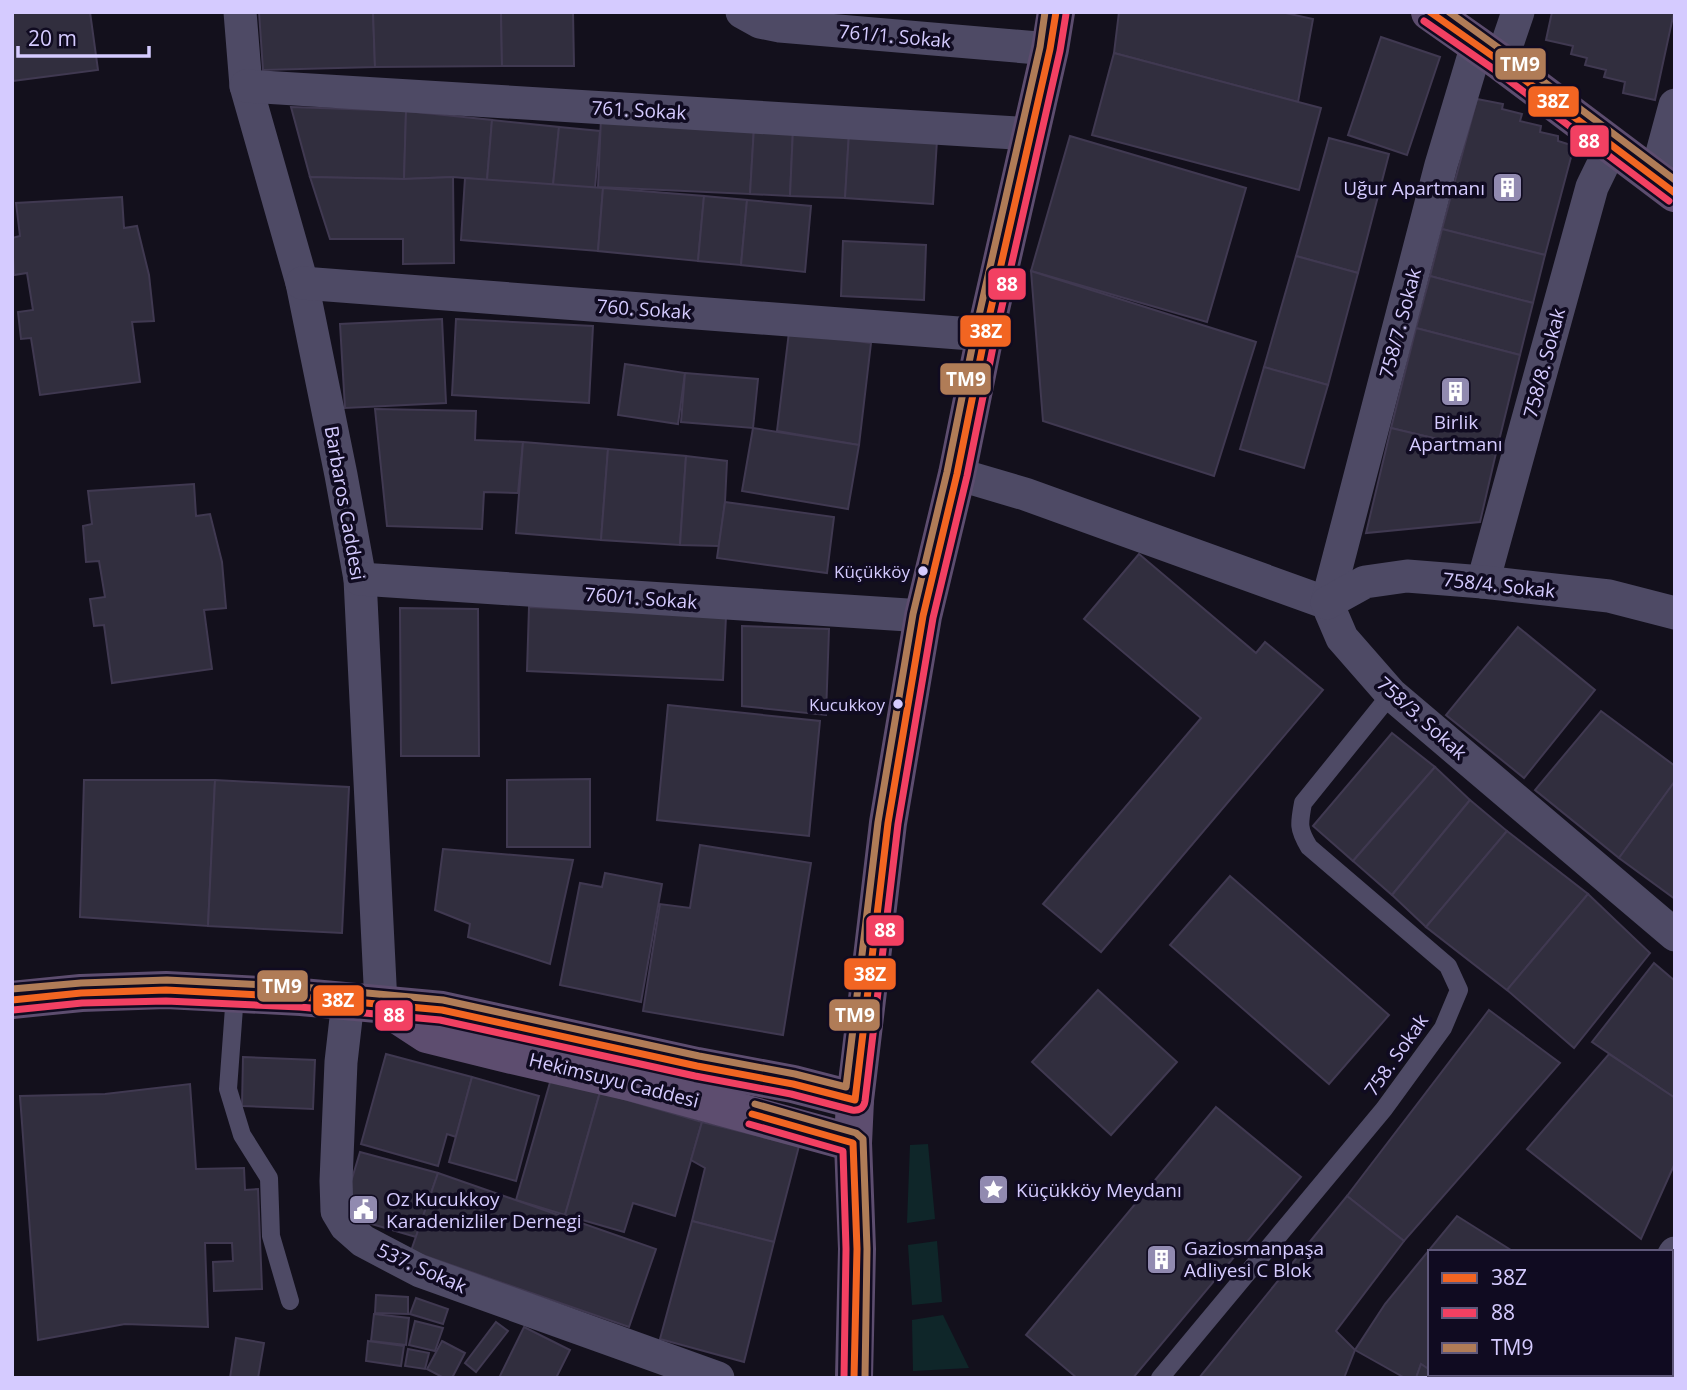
<svg xmlns="http://www.w3.org/2000/svg" width="1687" height="1390" viewBox="0 0 1687 1390" font-family="'Open Sans',sans-serif">
  <style>
    .green { fill: #0f2629 }
    .building { fill: #312e3e; stroke: #403951; stroke-width: 2 }
    .lines { fill: none; stroke-linecap: round; stroke-linejoin: round }
    .lane { stroke: #4e4a65; stroke-width: 18 }
    .street { stroke: #4e4a65; stroke-width: 33 }
    .primary { stroke: #5d4d6f; stroke-width: 38 }
    .bus-1-casing { stroke: #100b21; stroke-width: 12 }
    .bus-2-casing { stroke: #100b21; stroke-width: 12 }
    .bus-3-casing { stroke: #100b21; stroke-width: 12 }
    .bus-1 { stroke: #f26522; stroke-width: 7 }
    .bus-2 { stroke: #f24062; stroke-width: 7 }
    .bus-3 { stroke: #b07c57; stroke-width: 7 }
    .bus-dot { fill: #d5cbff; stroke: #100b21; stroke-width: 2.5 }
    .labels { text-anchor: middle; stroke-width: 7; stroke-linejoin: round; paint-order: stroke }
    .bus-label { font-size: 17px; fill: #d5cbff; stroke: #100b21; text-anchor: end }
    .street-label { font-size: 19px; fill: #d5cbff; stroke: #100b21 }
    .poi-label { font-size: 19px; fill: #d5cbff; stroke: #100b21; text-anchor: start }
    .line-badge { stroke: #100b21; stroke-width: 2.5 }
    .badge-label { font-size: 19px; text-anchor: middle; font-weight: bold; fill: #fff }
  </style>
  <rect width="100%" height="100%" fill="#13101c"/>
  <g class="green">
    <path d="M928 1144 935 1219 907 1223 910 1145Z"/>
    <path d="M937 1241 942 1302 912 1305 908 1245Z"/>
    <path d="M943 1315 969 1368 913 1371 912 1320Z"/>
  </g>
  <g class="building">
    <path d="M12 12H90L98 70 12 81Z"/>
    <path d="M259 12H373L375 67 263 70Z"/>
    <path d="M373 12H501L502 66 375 67Z"/>
    <path d="M501 12H573L574 66H502Z"/>
    <path d="M1119 12H1281L1313 19 1298 102 1114 53Z"/>
    <path d="M1552 12H1674L1655 100 1623 93 1625 82 1604 77 1606 70 1585 65 1587 58 1571 54 1573 46 1546 40Z"/>
    <path d="M1381 37 1440 57 1407 155 1348 135Z"/>
    <path d="M1114 53 1321 108 1299 190 1092 135Z"/>
    <path d="M1477 99 1503 104 1502 109 1522 114 1520 121 1541 126 1540 132 1558 136V141L1574 146 1545 255 1442 229Z"/>
    <path d="M291 107 406 111 404 179 310 177Z"/>
    <path d="M406 111 492 120 487 180 453 177 404 179Z"/>
    <path d="M601 118 754 127 750 194 598 187Z"/>
    <path d="M492 120 559 127 553 185 487 180Z"/>
    <path d="M559 127 600 131 595 188 553 185Z"/>
    <path d="M754 127 793 129 790 196 750 194Z"/>
    <path d="M793 129 849 133 845 198 790 196Z"/>
    <path d="M849 133 937 140 933 204 845 198Z"/>
    <path d="M1070 136 1246 188 1207 322 1031 271Z"/>
    <path d="M1329 138 1389 154 1358 273 1296 256Z"/>
    <path d="M310 177 404 179 453 177 454 263 403 264V239H330Z"/>
    <path d="M465 178 603 188 598 251 461 240Z"/>
    <path d="M603 188 704 196 698 261 598 251Z"/>
    <path d="M704 196 747 200 741 265 698 261Z"/>
    <path d="M122 197 124 228 137 226 149 275 154 321 132 322 140 382 40 395 31 338 21 339 18 312 33 310 27 273 14 275 12 238 20 236 16 203Z"/>
    <path d="M747 200 811 206 805 272 741 265Z"/>
    <path d="M1442 229 1545 255 1533 303 1430 276Z"/>
    <path d="M843 241 926 245 924 300 841 296Z"/>
    <path d="M1296 256 1358 273 1328 385 1264 367Z"/>
    <path d="M1031 271 1256 342 1214 476 1043 421Z"/>
    <path d="M1430 276 1533 303 1520 355 1416 328Z"/>
    <path d="M442 319 446 403 345 408 340 324Z"/>
    <path d="M456 319 593 326 589 403 452 395Z"/>
    <path d="M1416 328 1520 355 1496 453 1391 428Z"/>
    <path d="M789 332 871 343 859 445 777 431Z"/>
    <path d="M625 364 685 373 678 424 618 415Z"/>
    <path d="M1264 367 1328 385 1304 468 1240 449Z"/>
    <path d="M685 373 758 379 753 428 681 422Z"/>
    <path d="M375 409 476 411 475 440 523 442 518 493 484 492 482 529 387 526Z"/>
    <path d="M753 428 859 445 848 509 742 491Z"/>
    <path d="M1391 428 1496 453 1480 522 1366 533Z"/>
    <path d="M523 442 608 449 601 540 516 533Z"/>
    <path d="M608 449 686 456 680 545 601 540Z"/>
    <path d="M686 456 727 461 725 502 719 546 680 545Z"/>
    <path d="M194 484 196 516 210 514 222 562 226 608 204 610 212 669 112 683 104 625 94 626 90 599 105 597 99 561 86 562 83 526 92 524 88 491Z"/>
    <path d="M725 502 834 517 827 573 717 558Z"/>
    <path d="M1139 554 1256 653 1265 642 1323 690 1101 952 1043 904 1201 718 1084 619Z"/>
    <path d="M529 607 726 616 723 680 527 671Z"/>
    <path d="M400 608 478 609 479 756H401Z"/>
    <path d="M742 626 829 629 826 715 742 706Z"/>
    <path d="M1518 627 1595 690 1524 778 1446 715Z"/>
    <path d="M668 705 820 721 809 836 657 820Z"/>
    <path d="M1601 711 1675 766V781L1619 858 1535 790Z"/>
    <path d="M1392 733 1435 767 1353 861 1313 826Z"/>
    <path d="M1435 767 1470 800 1392 895 1353 861Z"/>
    <path d="M590 779V847H507V780Z"/>
    <path d="M84 780H215L208 926 80 917Z"/>
    <path d="M215 780 349 787 342 933 208 926Z"/>
    <path d="M1675 781V899L1619 858Z"/>
    <path d="M1470 800 1507 831 1426 927 1392 895Z"/>
    <path d="M1507 831 1588 894 1507 990 1426 927Z"/>
    <path d="M700 845 811 863 783 1035 643 1011 660 904 690 908Z"/>
    <path d="M443 849 573 860 550 964 468 937 470 924 435 910Z"/>
    <path d="M605 873 662 884 641 1002 560 985 580 883 602 887Z"/>
    <path d="M1230 876 1389 1015 1329 1084 1170 945Z"/>
    <path d="M1588 894 1650 953 1574 1048 1507 990Z"/>
    <path d="M1654 963 1675 981V1098L1592 1042Z"/>
    <path d="M1098 990 1177 1062 1111 1135 1032 1062Z"/>
    <path d="M1489 1010 1560 1063 1404 1241 1347 1196Z"/>
    <path d="M386 1054 472 1077 456 1137 447 1134 438 1166 361 1144Z"/>
    <path d="M1609 1054 1675 1098V1163L1641 1239 1527 1149Z"/>
    <path d="M243 1057 315 1060 313 1109 242 1106Z"/>
    <path d="M472 1077 539 1096 516 1181 449 1162Z"/>
    <path d="M551 1079 600 1092 565 1215 516 1200Z"/>
    <path d="M190 1084 196 1169 244 1168 245 1190 258 1189 262 1289 214 1291 213 1262 233 1261 232 1243H205L208 1327 125 1324 38 1340 20 1096 105 1094Z"/>
    <path d="M600 1092 702 1122 675 1216 633 1203 624 1232 565 1215Z"/>
    <path d="M1216 1107 1301 1177 1133 1378H1077L1026 1335Z"/>
    <path d="M702 1122 799 1146 774 1242 692 1221 705 1168 691 1160Z"/>
    <path d="M360 1152 438 1173 416 1237 341 1215Z"/>
    <path d="M438 1173 656 1249 629 1327 411 1251Z"/>
    <path d="M1347 1196 1404 1241 1336 1331 1355 1350 1344 1378H1199Z"/>
    <path d="M1457 1216 1514 1252H1430V1370L1421 1364 1416 1378H1405L1355 1350 1385 1304Z"/>
    <path d="M692 1221 774 1242 744 1362 660 1339Z"/>
    <path d="M376 1295 408 1297V1314L375 1313Z"/>
    <path d="M416 1298 448 1309 443 1324 410 1314Z"/>
    <path d="M1675 1300V1372L1671 1371V1307Z"/>
    <path d="M374 1314 409 1318 406 1345 371 1341Z"/>
    <path d="M415 1321 443 1328 435 1351 409 1345Z"/>
    <path d="M496 1322 508 1331 476 1372 465 1363Z"/>
    <path d="M524 1327 570 1350 556 1378H499Z"/>
    <path d="M236 1338 264 1343 258 1378H230Z"/>
    <path d="M368 1341 404 1346 401 1366 366 1361Z"/>
    <path d="M442 1341 465 1353 452 1378H444L427 1369Z"/>
    <path d="M408 1349 429 1353 425 1369 405 1366Z"/>
    <path d="M1421 1364 1430 1370V1374H1437L1442 1378H1416Z"/>
    <path d="M1437 1374H1574L1572 1378H1442Z"/>
    <path d="M1639 1374H1656L1663 1378H1637Z"/>
  </g>
  <g class="lines">
    <g class="lane">
      <path d="M235 994 228 1089 242 1135 269 1178 271 1236 290 1301"/>
      <path d="M1160 1378 1384 1109 1443 1028 1459 990 1448 966 1309 847C1298 829 1299 824 1303 803L1391 694"/>
    </g>
    <g class="street">
      <path d="M240 12 246 86 302 283 341 475 360 579 381 1004"/>
      <path d="M742 12 760 22 780 26 1050 49"/>
      <path d="M1501 62 1518 12"/>
      <path d="M246 86 1032 134"/>
      <path d="M1655 179 1675 105"/>
      <path d="M302 283 985 335"/>
      <path d="M957 474 1025 494 1327 603 1342 638 1391 694 1675 935"/>
      <path d="M360 579 923 616"/>
      <path d="M1483 582 1592 187 1612 146"/>
      <path d="M1327 603 1441 165 1477 45"/>
      <path d="M1327 603 1365 582 1407 576 1483 582 1609 596 1675 613"/>
      <path d="M348 1001 341 1062 336 1181 337 1211 346 1226 363 1241 420 1271 718 1378"/>
      <path d="M1671 1260 1675 1253"/>
      <path d="M1615 1378 1616 1374"/>
    </g>
    <g class="primary">
      <path d="M1430 12 1501 62 1675 193"/>
      <path d="M12 1000 81 993 166 990 301 997 442 1010 697 1066 793 1084 855 1100"/>
      <path d="M401 1017 427 1034 512 1055 630 1082 853 1143"/>
      <path d="M854 1378 857 1249 853 1143 855 1100 888 823 923 616 957 474 985 335 1050 49 1056 12"/>
    </g>
    <defs>
      <g id="bus-1">
        <path d="M1430 12 1501 62 1675 193"/>
        <path d="M12 1000 81 993 166 990 301 997 442 1010 697 1066 793 1084 855 1100 888 823 923 616 957 474 985 335 1050 49 1056 12"/>
        <path d="M752 1114 853 1143 857 1249 854 1378"/>
      </g>
      <g id="bus-2">
        <path d="M1424 21 1495 70 1669 201"/>
        <path d="M13 1010 82 1003 166 1001 300 1007 440 1020 695 1076 791 1094 852 1110C859 1111 864 1108 865 1101L898 824 933 618 967 476 995 337 1060 51 1066 14"/>
        <path d="M749 1124 843 1151 846 1249 844 1378"/>
      </g>
      <g id="bus-3">
        <path d="M1449 12 1507 54 1675 180"/>
        <path d="M12 989 81 983 167 980 302 987 443 1000 699 1056 795 1074 846 1087 878 822 913 614 947 472 975 333 1040 47 1045 12"/>
        <path d="M755 1104 856 1133 863 1139 867 1249 865 1378"/>
      </g>
    </defs>
    <use href="#bus-1" class="bus-1-casing"/>
    <use href="#bus-2" class="bus-2-casing"/>
    <use href="#bus-3" class="bus-3-casing"/>
    <use href="#bus-1" class="bus-1"/>
    <use href="#bus-2" class="bus-2"/>
    <use href="#bus-3" class="bus-3"/>
  </g>
  <defs>
    <symbol id="building-square" viewBox="-11 -11 22 22"><rect x="-9" y="-9" width="18" height="18" rx="4" fill="#918ab0" stroke="#100b21"/><path d="M-4-6H4V6H1V3H-1V6H-4ZM-2.5-4.3h1.7v1.8h-1.7ZM.8-4.3h1.7v1.8H.8ZM-2.5-1h1.7V.8h-1.7ZM.8-1h1.7V.8H.8Z" fill="#fff"/></symbol>
    <symbol id="sight-square" viewBox="-11 -11 22 22"><rect x="-9" y="-9" width="18" height="18" rx="4" fill="#918ab0" stroke="#100b21"/><path d="M0-6L1.8-2.2L6-1.7L2.9 1.2L3.7 5.4L0 3.3L-3.7 5.4L-2.9 1.2L-6-1.7L-1.8-2.2Z" fill="#fff"/></symbol>
    <symbol id="civic-square" viewBox="-11 -11 22 22"><rect x="-9" y="-9" width="18" height="18" rx="4" fill="#918ab0" stroke="#100b21"/><path d="M-.6-6.5H3V-4.5H.6V-3L4-1V1h2V6H-6V1h2V-1L-.6-3ZM-1.2 2.5V6h2.4V2.5Z" fill="#fff"/></symbol>
  </defs>
  <g fill-rule="evenodd">
    <use href="#building-square" x="1490" y="170" width="35" height="35"/>
    <use href="#building-square" x="1438" y="374" width="35" height="35"/>
    <use href="#sight-square" x="976" y="1172" width="35" height="35"/>
    <use href="#civic-square" x="346" y="1192" width="35" height="35"/>
    <use href="#building-square" x="1144" y="1242" width="35" height="35"/>
  </g>
  <g class="bus-dot">
    <circle cx="923" cy="571" r="6"/>
    <circle cx="898" cy="704" r="6"/>
  </g>
  <g class="labels">
    <g class="bus-label">
      <text x="910" y="578">Küçükköy</text>
      <text x="885" y="711">Kucukkoy</text>
    </g>
    <g class="street-label">
      <text transform="translate(895 36) rotate(5)" y="7">761/1. Sokak</text>
      <text transform="translate(639 110) rotate(3)" y="7">761. Sokak</text>
      <text transform="translate(644 309) rotate(4)" y="7">760. Sokak</text>
      <text transform="translate(1400 323) rotate(-75)" y="7">758/7. Sokak</text>
      <text transform="translate(1544 363) rotate(-75)" y="7">758/8. Sokak</text>
      <text transform="translate(345 503) rotate(80)" y="7">Barbaros Caddesi</text>
      <text transform="translate(1499 585) rotate(6)" y="7">758/4. Sokak</text>
      <text transform="translate(641 598) rotate(4)" y="7">760/1. Sokak</text>
      <text transform="translate(1422 718) rotate(42)" y="7">758/3. Sokak</text>
      <text transform="translate(1396 1055) rotate(-55)" y="7">758. Sokak</text>
      <text transform="translate(614 1080) rotate(14)" y="7">Hekimsuyu Caddesi</text>
      <text transform="translate(422 1268) rotate(24)" y="7">537. Sokak</text>
    </g>
    <g class="poi-label">
      <text x="1485" y="195" text-anchor="end">Uğur Apartmanı</text>
      <text x="1456" y="429" text-anchor="middle">Birlik<tspan x="1456" dy="22">Apartmanı</tspan></text>
      <text x="1016" y="1197">Küçükköy Meydanı</text>
      <text x="386" y="1206">Oz Kucukkoy<tspan x="386" dy="22">Karadenizliler Dernegi</tspan></text>
      <text x="1184" y="1255">Gaziosmanpaşa<tspan x="1184" dy="22">Adliyesi C Blok</tspan></text>
    </g>
  </g>
  <g class="line-badge">
    <rect x="1494" y="47" width="53" height="34" rx="7" fill="#b07c57"/>
    <rect x="1527" y="85" width="53" height="33" rx="7" fill="#f26522"/>
    <rect x="1569" y="124" width="41" height="34" rx="7" fill="#f24062"/>
    <rect x="987" y="267" width="40" height="34" rx="7" fill="#f24062"/>
    <rect x="959" y="314" width="53" height="34" rx="7" fill="#f26522"/>
    <rect x="939" y="362" width="53" height="34" rx="7" fill="#b07c57"/>
    <rect x="865" y="914" width="40" height="33" rx="7" fill="#f24062"/>
    <rect x="843" y="957" width="54" height="34" rx="7" fill="#f26522"/>
    <rect x="256" y="969" width="53" height="34" rx="7" fill="#b07c57"/>
    <rect x="312" y="984" width="53" height="33" rx="7" fill="#f26522"/>
    <rect x="828" y="998" width="53" height="34" rx="7" fill="#b07c57"/>
    <rect x="374" y="999" width="40" height="33" rx="7" fill="#f24062"/>
  </g>
  <g class="badge-label">
    <text x="1520" y="71">TM9</text>
    <text x="1553" y="108">38Z</text>
    <text x="1589" y="148">88</text>
    <text x="1007" y="291">88</text>
    <text x="986" y="338">38Z</text>
    <text x="966" y="386">TM9</text>
    <text x="885" y="937">88</text>
    <text x="870" y="981">38Z</text>
    <text x="282" y="993">TM9</text>
    <text x="338" y="1007">38Z</text>
    <text x="855" y="1022">TM9</text>
    <text x="394" y="1022">88</text>
  </g>
  <rect width="1687" height="1390" fill="none" stroke="#d5cbff" stroke-width="28"/>
  <rect x="1428" y="1250" width="245" height="126" fill="#100b21" stroke="#5f587a" stroke-width="2"/>
  <rect x="1442" y="1273" width="35" height="10" fill="#f26522" stroke="#5f587a" stroke-width="2"/>
  <text x="1491" y="1285" font-size="21" fill="#d5cbff">38Z</text>
  <rect x="1442" y="1308" width="35" height="10" fill="#f24062" stroke="#5f587a" stroke-width="2"/>
  <text x="1491" y="1320" font-size="21" fill="#d5cbff">88</text>
  <rect x="1442" y="1343" width="35" height="10" fill="#b07c57" stroke="#5f587a" stroke-width="2"/>
  <text x="1491" y="1355" font-size="21" fill="#d5cbff">TM9</text>
  <path d="M18 46v10h131v-10" fill="none" stroke="#d5cbff" stroke-width="3.5"/>
  <text x="28" y="46" font-size="21" fill="#d5cbff" stroke="#100b21" stroke-width="5" paint-order="stroke">20 m</text>
</svg>
